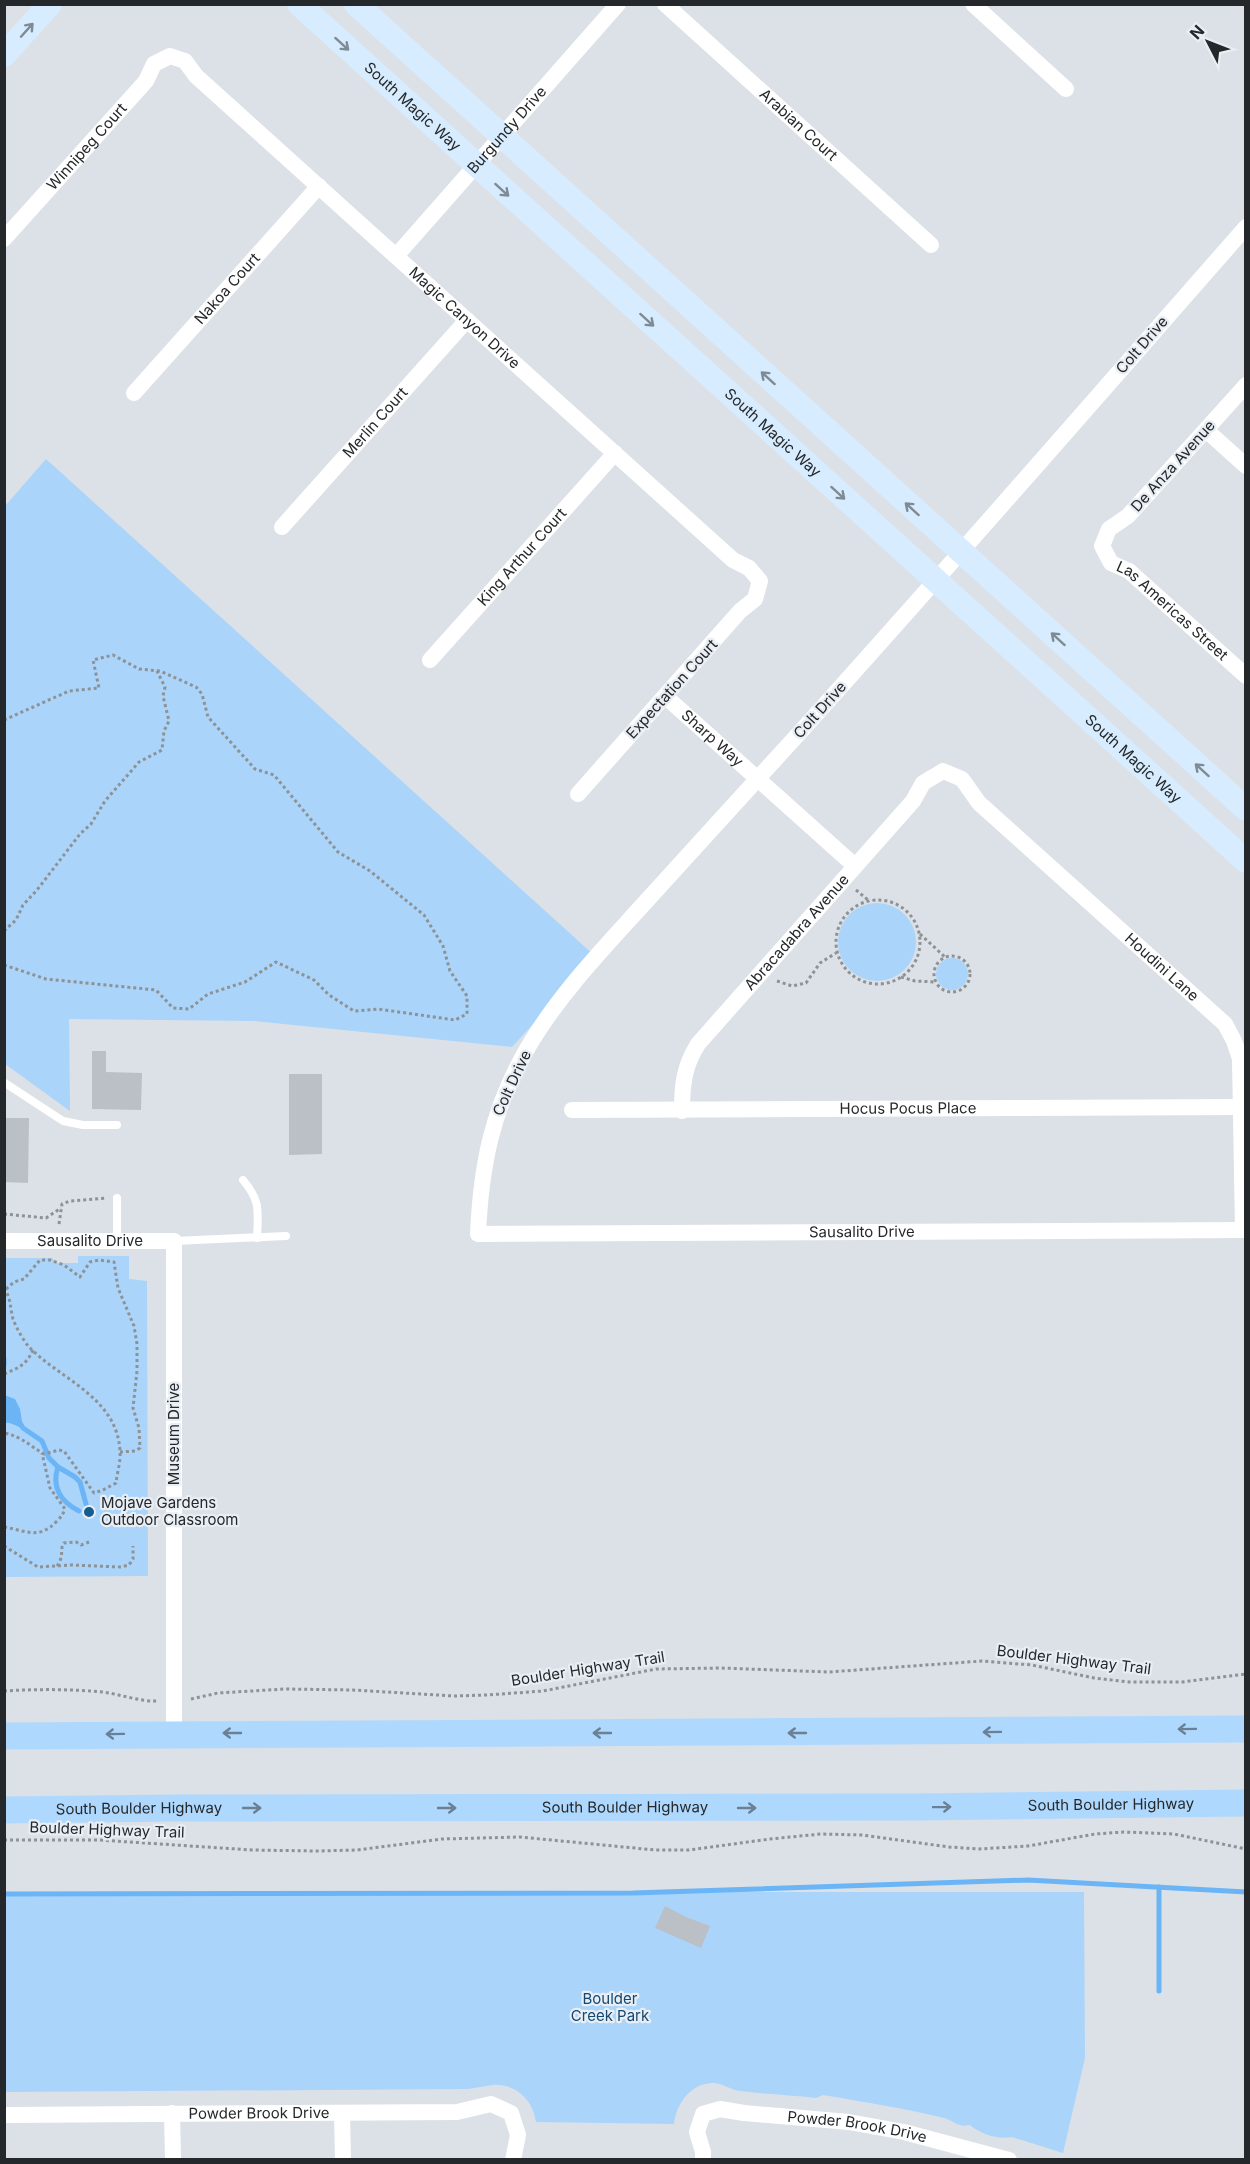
<svg xmlns="http://www.w3.org/2000/svg" width="1250" height="2164" viewBox="0 0 1250 2164" font-family="Inter,sans-serif">
  <style>
    .green { fill: #aad4fa }
    .water { fill: #6bb5f6 }
    .lines { fill: none; stroke-linecap: round; stroke-linejoin: round }
    .stream { stroke: #6bb5f6; stroke-width: 5 }
    .building { fill: #bac0c6 }
    .path { stroke: #8d9296; stroke-width: 3; stroke-dasharray: 3 3; stroke-linecap: butt }
    .lane { stroke: #fff; stroke-width: 8 }
    .street { stroke: #fff; stroke-width: 16 }
    .secondary { stroke: #d7ecfe; stroke-width: 24 }
    .primary { stroke: #afd8fe; stroke-width: 27 }
    .oneway { stroke: #7e8a94 }
    .oneway2 { stroke: #6a8094 }
    .poi-dot { fill: #175c91; stroke: #e8eef4; stroke-width: 2 }
    .labels { text-anchor: middle; stroke-width: 4.5; stroke-linejoin: round; paint-order: stroke }
    .street-label { font-size: 15px; fill: #25282a; stroke: #e8eef4 }
    .poi-label { font-size: 15px; fill: #25282a; stroke: #e8eef4; text-anchor: start }
    .park-label { font-size: 15px; fill: #124872; stroke: #e8eef4 }
  </style>
  <rect width="100%" height="100%" fill="#dbe1e7"/>
  <g class="green">
    <path d="M46 459 595 956 512 1047 253 1021 69 1019 70 1111 5 1064V506Z"/>
    <circle cx="877" cy="942" r="39"/>
    <circle cx="952" cy="974" r="16"/>
    <path d="M78 1256H129V1279L147 1281 148 1576 5 1577 4 1258H52L56 1263H78Z"/>
    <path d="M5 1892H1084L1085 2058 1063 2153 1012 2137C999 2140 980 2134 970 2125 958 2128 955 2121 944 2118 904 2108 864 2102 823 2095L816 2098C790 2095 765 2094 740 2091 731 2090 722 2083 713 2083 691 2083 676 2104 674 2124L536 2122C533 2100 516 2083 492 2085 484 2086 477 2088 468 2089L5 2092Z"/>
  </g>
  <path class="water" d="M4 1395 15 1399 20 1409 23 1428C16 1427 12 1422 5 1423Z"/>
  <g class="lines">
    <g class="stream">
      <path d="M4 1359V1365"/>
      <path d="M20 1423 23 1428 42 1441 49 1458 58 1467 75 1477 80 1482 86 1504"/>
      <path d="M58 1467C51 1487 61 1502 79 1511"/>
      <path d="M4 1894 633 1893 1028 1880 1246 1892"/>
      <path d="M1159 1991V1887"/>
    </g>
  </g>
  <g class="building">
    <path d="M92 1051H106V1072L142 1073 141 1110 92 1109Z"/>
    <path d="M289 1074H322V1154L289 1155Z"/>
    <path d="M4 1118H29L28 1183 4 1182Z"/>
    <path d="M665 1906 686 1917 710 1926 701 1948 655 1928Z"/>
  </g>
  <g class="lines">
    <g class="path">
      <path d="M4 720 69 691 99 688 93 660 113 655 139 669 160 671 196 687 202 694 208 717 255 769 274 775 338 852 370 871 424 915 443 946 450 971 467 996V1014L455 1020 378 1009 354 1011 329 995 314 980 276 962 245 982 208 994 189 1009 173 1008 156 990 46 979 4 965"/>
      <path d="M856 890 868 900"/>
      <circle cx="878" cy="942" r="42"/>
      <path d="M4 931 16 920 23 905 37 890 80 834 91 824 105 801 139 762 162 750 164 731 169 721 163 696 165 687 157 671"/>
      <path d="M920 934 945 957"/>
      <circle cx="952" cy="974" r="18"/>
      <path d="M901 977 915 981 936 982"/>
      <path d="M777 981 792 986 806 983 820 963 836 953"/>
      <path d="M4 1214 46 1218 61 1208"/>
      <path d="M59 1224 62 1204 70 1201 106 1198"/>
      <path d="M4 1288C11 1298 10 1308 13 1319 16 1327 23 1340 29 1347 61 1380 117 1397 120 1451 121 1461 117 1473 116 1483L103 1490 94 1493 64 1451 59 1450 44 1454C30 1446 21 1436 4 1433"/>
      <path d="M6 1289 14 1282 24 1279 40 1260H50L64 1265 80 1277 90 1262 99 1260 114 1262 118 1288 134 1326 137 1344V1371L133 1408 139 1428 140 1448 135 1451 120 1452"/>
      <path d="M4 1374C19 1368 27 1364 33 1350"/>
      <path d="M4 1527C27 1531 39 1540 57 1521 61 1517 63 1514 65 1509L50 1488 42 1453"/>
      <path d="M4 1546 38 1567 72 1565 121 1567 129 1565 133 1559V1546"/>
      <path d="M57 1566C65 1555 59 1550 64 1543L76 1542 81 1545 89 1542"/>
      <path d="M4 1691C37 1689 70 1689 102 1692 120 1694 140 1702 158 1701"/>
      <path d="M191 1699 218 1693 285 1689 353 1690 454 1696 487 1695 543 1691 656 1669 721 1668 829 1672 982 1661 1032 1665 1094 1678 1129 1682H1182L1246 1674"/>
      <path d="M4 1840H99L252 1850 317 1851 357 1850 442 1839 520 1837 655 1850H689L770 1839 821 1834 862 1835 949 1847 979 1849 1028 1846 1095 1834 1124 1832 1174 1834 1246 1849"/>
    </g>
    <g class="lane">
      <path d="M5 1083 63 1121 83 1125H117"/>
      <path d="M243 1180C261 1201 258 1212 257 1238"/>
      <path d="M117 1240V1198"/>
      <path d="M174 1241 286 1236"/>
    </g>
    <g class="street">
      <path id="s1" d="M665 4 931 245"/>
      <path d="M973 4 1066 89"/>
      <path id="s2" d="M1246 227C1095 399 945 572 792 741 741 797 691 852 640 908 600 952 557 997 527 1049 492 1109 481 1166 478 1234L1246 1230"/>
      <path id="s3" d="M4 239 146 81 154 64 170 56 185 61 196 76 733 560 749 568 760 581 755 599 740 611 578 794"/>
      <path id="s4" d="M396 256 618 4"/>
      <path id="s5" d="M1246 385 1128 516 1109 529 1102 546 1111 563 1129 571 1246 676"/>
      <path id="s6" d="M134 393 319 186"/>
      <path d="M1206 430 1246 466"/>
      <path id="s7" d="M282 527 467 320"/>
      <path id="s8" d="M430 660 615 453"/>
      <path id="s9" d="M666 697 855 866"/>
      <path id="s10" d="M572 1110 1246 1107"/>
      <path id="s11" d="M682 1111C682 1085 684 1066 698 1044L913 801 923 783 943 771 962 779 979 803 1225 1024 1234 1041 1240 1059 1243 1230"/>
      <path id="s12" d="M4 1241H174V1734"/>
      <path d="M172 2113 173 2160"/>
      <path d="M342 2113 343 2160"/>
      <path id="s13" d="M4 2115 457 2112 491 2104 511 2113 518 2135 513 2160"/>
      <path id="s14" d="M703 2160V2152L697 2132 703 2114 720 2109 744 2113 849 2122 904 2132 1009 2160"/>
    </g>
    <g class="secondary">
      <path id="s15" d="M299 4 1246 861"/>
      <path d="M356 4 1246 809"/>
      <path d="M4 55 50 4"/>
    </g>
    <g class="primary">
      <path d="M4 1736C418 1731 832 1734 1246 1729"/>
      <path id="s16" d="M4 1810 177 1808 917 1807 1246 1803"/>
    </g>
  </g>
  <defs><path id="oneway-shaft" d="M-6 0H5M1.5-3L5.5 0L1.5 3" fill="none" stroke-width="1.6" stroke-linecap="round" stroke-linejoin="round" transform="scale(1.5)"/></defs>
  <g class="oneway">
    <use href="#oneway-shaft" transform="translate(27 30) rotate(-48)"/>
    <use href="#oneway-shaft" transform="translate(342 44) rotate(42)"/>
    <use href="#oneway-shaft" transform="translate(502 190) rotate(42)"/>
    <use href="#oneway-shaft" transform="translate(647 320) rotate(42)"/>
    <use href="#oneway-shaft" transform="translate(768 378) rotate(-138)"/>
    <use href="#oneway-shaft" transform="translate(838 493) rotate(42)"/>
    <use href="#oneway-shaft" transform="translate(912 509) rotate(-138)"/>
    <use href="#oneway-shaft" transform="translate(1058 639) rotate(-138)"/>
    <use href="#oneway-shaft" transform="translate(1202 770) rotate(-138)"/>
  </g>
  <g class="oneway2">
    <use href="#oneway-shaft" transform="translate(1187 1729) rotate(179)"/>
    <use href="#oneway-shaft" transform="translate(992 1732) rotate(179)"/>
    <use href="#oneway-shaft" transform="translate(232 1733) rotate(180)"/>
    <use href="#oneway-shaft" transform="translate(602 1733) rotate(180)"/>
    <use href="#oneway-shaft" transform="translate(797 1733) rotate(180)"/>
    <use href="#oneway-shaft" transform="translate(115 1734) rotate(179)"/>
    <use href="#oneway-shaft" transform="translate(942 1807) rotate(-1)"/>
    <use href="#oneway-shaft" transform="translate(252 1808)"/>
    <use href="#oneway-shaft" transform="translate(447 1808)"/>
    <use href="#oneway-shaft" transform="translate(747 1808)"/>
  </g>
  <circle class="poi-dot" cx="89" cy="1512" r="6"/>
  <g class="labels">
    <g class="street-label">
      <text dy="5" stroke="none"><textPath href="#s15" startOffset="153">South Magic Way</textPath></text>
      <text dy="5" stroke="none"><textPath href="#s1" startOffset="180">Arabian Court</textPath></text>
      <text dy="5" stroke="none"><textPath href="#s4" startOffset="168">Burgundy Drive</textPath></text>
      <text dy="5" stroke="none"><textPath href="#s3" startOffset="124">Winnipeg Court</textPath></text>
      <text dy="5" stroke="none"><textPath href="#s6" startOffset="140">Nakoa Court</textPath></text>
      <text dy="5" stroke="none"><textPath href="#s3" startOffset="645">Magic Canyon Drive</textPath></text>
      <text transform="translate(1142 345) rotate(-49)" y="5">Colt Drive</text>
      <text dy="5" stroke="none"><textPath href="#s7" startOffset="140">Merlin Court</textPath></text>
      <text dy="5" stroke="none"><textPath href="#s15" startOffset="639">South Magic Way</textPath></text>
      <text transform="translate(1173 466) rotate(-48)" y="5">De Anza Avenue</text>
      <text dy="5" stroke="none"><textPath href="#s8" startOffset="138">King Arthur Court</textPath></text>
      <text dy="5" stroke="none"><textPath href="#s5" startOffset="315">Las Americas Street</textPath></text>
      <text transform="translate(672 689) rotate(-48)" y="5">Expectation Court</text>
      <text transform="translate(820 710) rotate(-48)" y="5">Colt Drive</text>
      <text dy="5" stroke="none"><textPath href="#s9" startOffset="62">Sharp Way</textPath></text>
      <text dy="5" stroke="none"><textPath href="#s15" startOffset="1125">South Magic Way</textPath></text>
      <text dy="5" stroke="none"><textPath href="#s11" startOffset="219">Abracadabra Avenue</textPath></text>
      <text dy="5" stroke="none"><textPath href="#s11" startOffset="734">Houdini Lane</textPath></text>
      <text transform="translate(512 1083) rotate(-65)" y="5">Colt Drive</text>
      <text dy="5" stroke="none"><textPath href="#s10" startOffset="336">Hocus Pocus Place</textPath></text>
      <text dy="5" stroke="none"><textPath href="#s2" startOffset="1670">Sausalito Drive</textPath></text>
      <text dy="5" stroke="none"><textPath href="#s12" startOffset="86">Sausalito Drive</textPath></text>
      <text transform="translate(174 1434) rotate(-90)" y="5">Museum Drive</text>
      <text transform="translate(1074 1660) rotate(7)" y="5">Boulder Highway Trail</text>
      <text transform="translate(588 1669) rotate(-9)" y="5">Boulder Highway Trail</text>
      <text dy="5" stroke="none"><textPath href="#s16" startOffset="1107">South Boulder Highway</textPath></text>
      <text dy="5" stroke="none"><textPath href="#s16" startOffset="621">South Boulder Highway</textPath></text>
      <text dy="5" stroke="none"><textPath href="#s16" startOffset="135">South Boulder Highway</textPath></text>
      <text transform="translate(107 1830) rotate(2)" y="5">Boulder Highway Trail</text>
      <text dy="5" stroke="none"><textPath href="#s13" startOffset="255">Powder Brook Drive</textPath></text>
      <text dy="5" stroke="none"><textPath href="#s14" startOffset="204">Powder Brook Drive</textPath></text>
    </g>
    <g class="poi-label">
      <text x="101" y="1508">Mojave Gardens<tspan x="101" dy="17">Outdoor Classroom</tspan></text>
    </g>
    <g class="park-label">
      <text x="610" y="2004">Boulder<tspan x="610" dy="17">Creek Park</tspan></text>
    </g>
  </g>
  <rect width="1250" height="2164" fill="none" stroke="#25282a" stroke-width="12"/>
  <g transform="translate(1208 42) rotate(312)" stroke="#e8eef4" stroke-width="4.5" paint-order="stroke">
  <path d="M0-4.5L10 22L0 15L-10 22Z" fill="#25282a"/>
  <text y="-9" font-size="16" font-weight="bold" text-anchor="middle" fill="#25282a">N</text>
  </g>
</svg>
